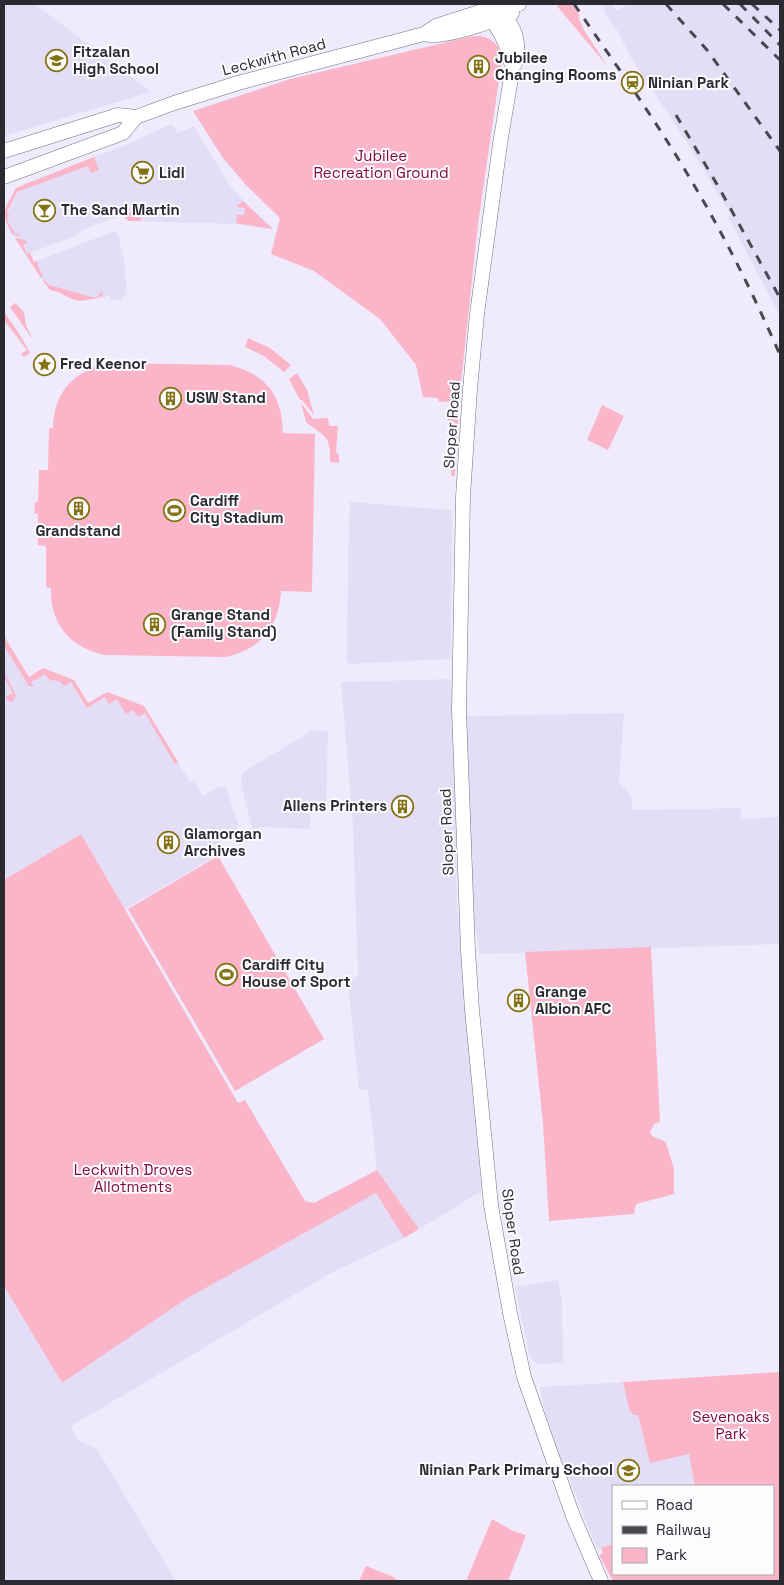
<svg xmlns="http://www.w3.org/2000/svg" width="784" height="1585" viewBox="0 0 784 1585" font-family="'Space Grotesk',sans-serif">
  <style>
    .built { fill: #e3def6 }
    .green { fill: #fbb5c8 }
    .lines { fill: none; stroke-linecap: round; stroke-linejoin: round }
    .secondary-casing { stroke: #73707f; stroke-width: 15 }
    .secondary { stroke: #fff; stroke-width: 14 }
    .rail { stroke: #49474f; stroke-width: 3; stroke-dasharray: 9 9; stroke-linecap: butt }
    .labels { text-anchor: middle; stroke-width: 4; stroke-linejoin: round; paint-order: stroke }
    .poi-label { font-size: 15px; font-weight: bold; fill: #2b2a30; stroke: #fcfbfe; text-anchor: start }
    .street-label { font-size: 15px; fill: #2b2a30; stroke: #fcfbfe }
    .park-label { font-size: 15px; fill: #800a40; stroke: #fcfbfe }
  </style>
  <rect width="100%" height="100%" fill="#efebfd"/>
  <g class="built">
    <path d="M4 4H35L151 92 4 136Z"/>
    <path d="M607 4H612L616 11 629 4H779L780 5V316L728 217 731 216 723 202 690 147 631 58 617 30 605 13 603 6Z"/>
    <path d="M171 124 176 128 177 133 194 126 231 187 256 214 274 230 235 224 128 221V219L124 216H120L82 230 75 236 30 253 34 262 115 231 118 235 124 260 127 293 120 300H111L110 296 79 301 70 298 58 291 48 288 4 220 21 185 128 144Z"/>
    <path d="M350 502 452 510 451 659 351 664 347 662 348 558Z"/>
    <path d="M4 638 28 679 44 670 72 681 87 704 107 692 144 706 190 782 194 781 203 796 219 787H226L238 824V828L233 834 211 847 216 856 125 909 81 834 4 880Z"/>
    <path d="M453 679 457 907 482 1191 419 1229 377 1170 368 1090H359L348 984 358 976 353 827 341 682Z"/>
    <path d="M624 713 619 783 630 794 633 810 742 808 740 819 778 817 780 867V944L482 954 480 955 471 899 466 716Z"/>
    <path d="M310 730 328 731 326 810 310 809V829L261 827 257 830 254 836 241 784 242 775 246 770 304 736Z"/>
    <path d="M377 1192 404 1238 331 1273 71 1426 78 1440 97 1449 176 1581H4V1286L62 1383 186 1299Z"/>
    <path d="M558 1280 562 1301 563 1363 537 1364 530 1357 515 1287Z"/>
    <path d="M623 1382 629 1409 638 1415 650 1462 689 1453 695 1486H613V1544L597 1549 560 1456 545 1412 540 1389 541 1387Z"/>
  </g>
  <g class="green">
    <path d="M560 4H572L580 16 578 17 584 30 608 67 557 6Z"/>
    <path d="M473 36C489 35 500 43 502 59L478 224 459 401 439 402 438 398 423 397 416 365 380 319 314 271 271 254 280 218 246 185 223 158 193 111 290 79Z"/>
    <path d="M94 157 99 170 91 173 88 166 17 192 7 212 9 214 7 220 15 234H19L20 236 13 235C0 211 4 211 16 188Z"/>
    <path d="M243 201 273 229 236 223 237 215H244L245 208 236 207Z"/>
    <path d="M139 209 141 221H128L124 216H120Z"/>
    <path d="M15 238 25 240 27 243 23 245 27 254 30 253 34 262 37 261 39 269 43 276 41 278Z"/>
    <path d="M44 280 49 285 92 297H97L103 290 102 295 104 296C95 298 84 302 76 300 66 298 61 291 50 290L43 281Z"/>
    <path d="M15 303 24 312 26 325 33 340 10 307Z"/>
    <path d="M4 312 20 335 30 353 24 357 21 354 27 350 4 320Z"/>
    <path d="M248 338 270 348 291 365 284 372 264 356 245 347Z"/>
    <path d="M109 363 230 365C267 375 282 395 283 433L315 434 312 592 281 591C279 628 261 649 225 657L104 655C69 646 50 624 51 588L46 587V546L38 545V514L34 513 35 502H38L39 470H48L49 428H53C54 391 74 371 109 363Z"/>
    <path d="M297 373 307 390 314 415 302 400H300L289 379Z"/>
    <path d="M301 403 313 419 328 418 329 426H338L336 453 339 454V463L330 462V450L327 439 322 434 306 422Z"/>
    <path d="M602 405 624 416 608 450 587 440Z"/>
    <path d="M449 409 459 410 456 464H453V467L455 468V476H451L455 422 448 421Z"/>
    <path d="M4 636 29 677 43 668 74 680 88 703 107 692 144 706 178 762 175 764 145 713 138 717 133 710 126 714 117 699 109 704 105 697 87 708 71 682 64 686 59 681 49 680 45 674 31 682 33 686H29L4 646Z"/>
    <path d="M4 673 14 691 16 696 12 702 9 701 5 697 13 693 4 677Z"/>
    <path d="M81 834 238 1103 245 1100 305 1201 314 1203 377 1170 419 1229 404 1238 376 1193 186 1299 62 1383 4 1286V880Z"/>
    <path d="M218 856 324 1039 235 1091 128 909Z"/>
    <path d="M651 947 660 1122 654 1124 650 1133C654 1140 661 1137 666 1143L674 1169V1194L636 1204 634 1214 549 1221 543 1124 525 952Z"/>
    <path d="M780 1372V1581H613L599 1555 603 1553 601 1548 613 1544V1574H773V1486H695L689 1454 650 1463 638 1415H633L629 1409 623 1382Z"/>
    <path d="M492 1519 513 1531 526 1535 508 1581H466Z"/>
    <path d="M366 1566 396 1578 395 1581H359Z"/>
  </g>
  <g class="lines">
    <defs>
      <g id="secondary">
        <path d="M497 6C510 23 519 32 517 55 517 60 517 62 513 66L500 144 477 314 470 389 463 497 459 710 468 950 472 1010 491 1205 510 1313 524 1377 573 1516 601 1581"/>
        <path d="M489 15C495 24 501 33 505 43 509 51 508 60 513 66"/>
        <path d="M424 34C441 40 494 21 512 13"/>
        <path d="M4 151 118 115 136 117 174 103 238 83 424 34 436 26 504 4 513 6 519 4"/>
        <path d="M4 177 123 133 136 117"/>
      </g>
    </defs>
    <use href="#secondary" class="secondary-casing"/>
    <use href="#secondary" class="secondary"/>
    <g class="rail">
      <path d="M574 4C613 61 653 116 688 175 723 233 753 293 780 355"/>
      <path d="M666 4 707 50 780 151"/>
      <path d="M723 4 780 60"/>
      <path d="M740 4 780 45"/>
      <path d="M752 4 780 30"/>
      <path d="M676 115 718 186 780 298"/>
    </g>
  </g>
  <defs>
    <symbol id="school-ring" viewBox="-11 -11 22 22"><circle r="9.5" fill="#fcfbfe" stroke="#837314" stroke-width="1.5"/><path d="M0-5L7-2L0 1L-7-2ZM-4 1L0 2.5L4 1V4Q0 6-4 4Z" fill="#837314"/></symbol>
    <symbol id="building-ring" viewBox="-11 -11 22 22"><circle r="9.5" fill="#fcfbfe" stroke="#837314" stroke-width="1.5"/><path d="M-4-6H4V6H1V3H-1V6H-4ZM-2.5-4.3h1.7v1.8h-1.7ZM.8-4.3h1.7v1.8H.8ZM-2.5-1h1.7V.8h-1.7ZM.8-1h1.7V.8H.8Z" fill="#837314"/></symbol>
    <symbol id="station-ring" viewBox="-11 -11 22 22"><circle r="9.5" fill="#fcfbfe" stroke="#837314" stroke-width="1.5"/><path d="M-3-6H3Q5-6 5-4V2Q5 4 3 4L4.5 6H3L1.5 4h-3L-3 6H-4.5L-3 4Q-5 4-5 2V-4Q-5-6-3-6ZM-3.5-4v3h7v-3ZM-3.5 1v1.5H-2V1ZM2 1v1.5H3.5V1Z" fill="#837314"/></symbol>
    <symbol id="supermarket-ring" viewBox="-11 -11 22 22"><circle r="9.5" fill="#fcfbfe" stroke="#837314" stroke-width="1.5"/><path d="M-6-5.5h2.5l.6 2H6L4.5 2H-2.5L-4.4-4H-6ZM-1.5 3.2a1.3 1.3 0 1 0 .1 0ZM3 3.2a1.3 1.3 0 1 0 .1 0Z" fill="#837314"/></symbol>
    <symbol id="bar-ring" viewBox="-11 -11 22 22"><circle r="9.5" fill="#fcfbfe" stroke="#837314" stroke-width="1.5"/><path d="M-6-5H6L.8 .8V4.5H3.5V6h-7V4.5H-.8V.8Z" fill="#837314"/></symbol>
    <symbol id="sight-ring" viewBox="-11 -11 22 22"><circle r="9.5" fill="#fcfbfe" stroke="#837314" stroke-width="1.5"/><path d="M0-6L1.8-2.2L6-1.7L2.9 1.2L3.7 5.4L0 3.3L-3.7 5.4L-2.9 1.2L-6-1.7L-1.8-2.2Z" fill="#837314"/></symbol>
    <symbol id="stadium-ring" viewBox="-11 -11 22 22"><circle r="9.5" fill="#fcfbfe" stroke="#837314" stroke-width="1.5"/><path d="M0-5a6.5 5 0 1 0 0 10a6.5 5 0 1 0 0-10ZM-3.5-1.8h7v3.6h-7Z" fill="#837314"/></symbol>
  </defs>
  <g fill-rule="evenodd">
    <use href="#school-ring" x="44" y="48" width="25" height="25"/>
    <use href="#building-ring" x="466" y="54" width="25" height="25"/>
    <use href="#station-ring" x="620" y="70" width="25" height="25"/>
    <use href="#supermarket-ring" x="130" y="160" width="25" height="25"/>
    <use href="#bar-ring" x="32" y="198" width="25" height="25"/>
    <use href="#sight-ring" x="32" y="352" width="25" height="25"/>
    <use href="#building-ring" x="158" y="386" width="25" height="25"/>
    <use href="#building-ring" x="66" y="496" width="25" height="25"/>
    <use href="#stadium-ring" x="162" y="498" width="25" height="25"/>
    <use href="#building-ring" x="142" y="612" width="25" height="25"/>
    <use href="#building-ring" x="390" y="794" width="25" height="25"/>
    <use href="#building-ring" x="156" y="830" width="25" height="25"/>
    <use href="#stadium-ring" x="214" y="962" width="25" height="25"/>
    <use href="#building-ring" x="506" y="988" width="25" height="25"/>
    <use href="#school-ring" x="616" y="1458" width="25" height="25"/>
  </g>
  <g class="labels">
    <g class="poi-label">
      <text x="73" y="57">Fitzalan<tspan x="73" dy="17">High School</tspan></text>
      <text x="495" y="63">Jubilee<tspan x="495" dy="17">Changing Rooms</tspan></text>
      <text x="648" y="88">Ninian Park</text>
      <text x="159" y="178">Lidl</text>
      <text x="61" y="215">The Sand Martin</text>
      <text x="60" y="369">Fred Keenor</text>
      <text x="186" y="403">USW Stand</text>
      <text x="190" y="506">Cardiff<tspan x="190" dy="17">City Stadium</tspan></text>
      <text x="78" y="536" text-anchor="middle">Grandstand</text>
      <text x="171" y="620">Grange Stand<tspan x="171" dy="17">(Family Stand)</tspan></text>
      <text x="387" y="811" text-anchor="end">Allens Printers</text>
      <text x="184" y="839">Glamorgan<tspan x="184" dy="17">Archives</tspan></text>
      <text x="242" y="970">Cardiff City<tspan x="242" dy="17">House of Sport</tspan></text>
      <text x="535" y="997">Grange<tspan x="535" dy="17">Albion AFC</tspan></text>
      <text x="613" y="1475" text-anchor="end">Ninian Park Primary School</text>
    </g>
    <g class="street-label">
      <text transform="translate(274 57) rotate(-15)" y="5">Leckwith Road</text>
      <text transform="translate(452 425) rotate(-86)" y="5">Sloper Road</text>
      <text transform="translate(447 832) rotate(-92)" y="5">Sloper Road</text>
      <text transform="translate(513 1232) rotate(82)" y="5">Sloper Road</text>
    </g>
    <g class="park-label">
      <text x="381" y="161">Jubilee<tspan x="381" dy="17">Recreation Ground</tspan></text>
      <text x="133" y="1175">Leckwith Droves<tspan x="133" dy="17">Allotments</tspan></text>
      <text x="731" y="1422">Sevenoaks<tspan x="731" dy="17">Park</tspan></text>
    </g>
  </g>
  <rect width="784" height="1585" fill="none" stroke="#2b2a30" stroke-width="10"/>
  <rect x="612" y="1485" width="162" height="90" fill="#fcfbfe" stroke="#a8a7ac"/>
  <rect x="622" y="1501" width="25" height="8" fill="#ffffff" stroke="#a8a7ac"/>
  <text x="656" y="1510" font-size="15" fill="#2b2a30">Road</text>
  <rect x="622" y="1526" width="25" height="8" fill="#49474f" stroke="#a8a7ac"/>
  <text x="656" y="1535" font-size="15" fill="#2b2a30">Railway</text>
  <rect x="622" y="1548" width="25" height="15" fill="#fbb5c8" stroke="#a8a7ac"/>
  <text x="656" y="1560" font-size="15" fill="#2b2a30">Park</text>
</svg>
